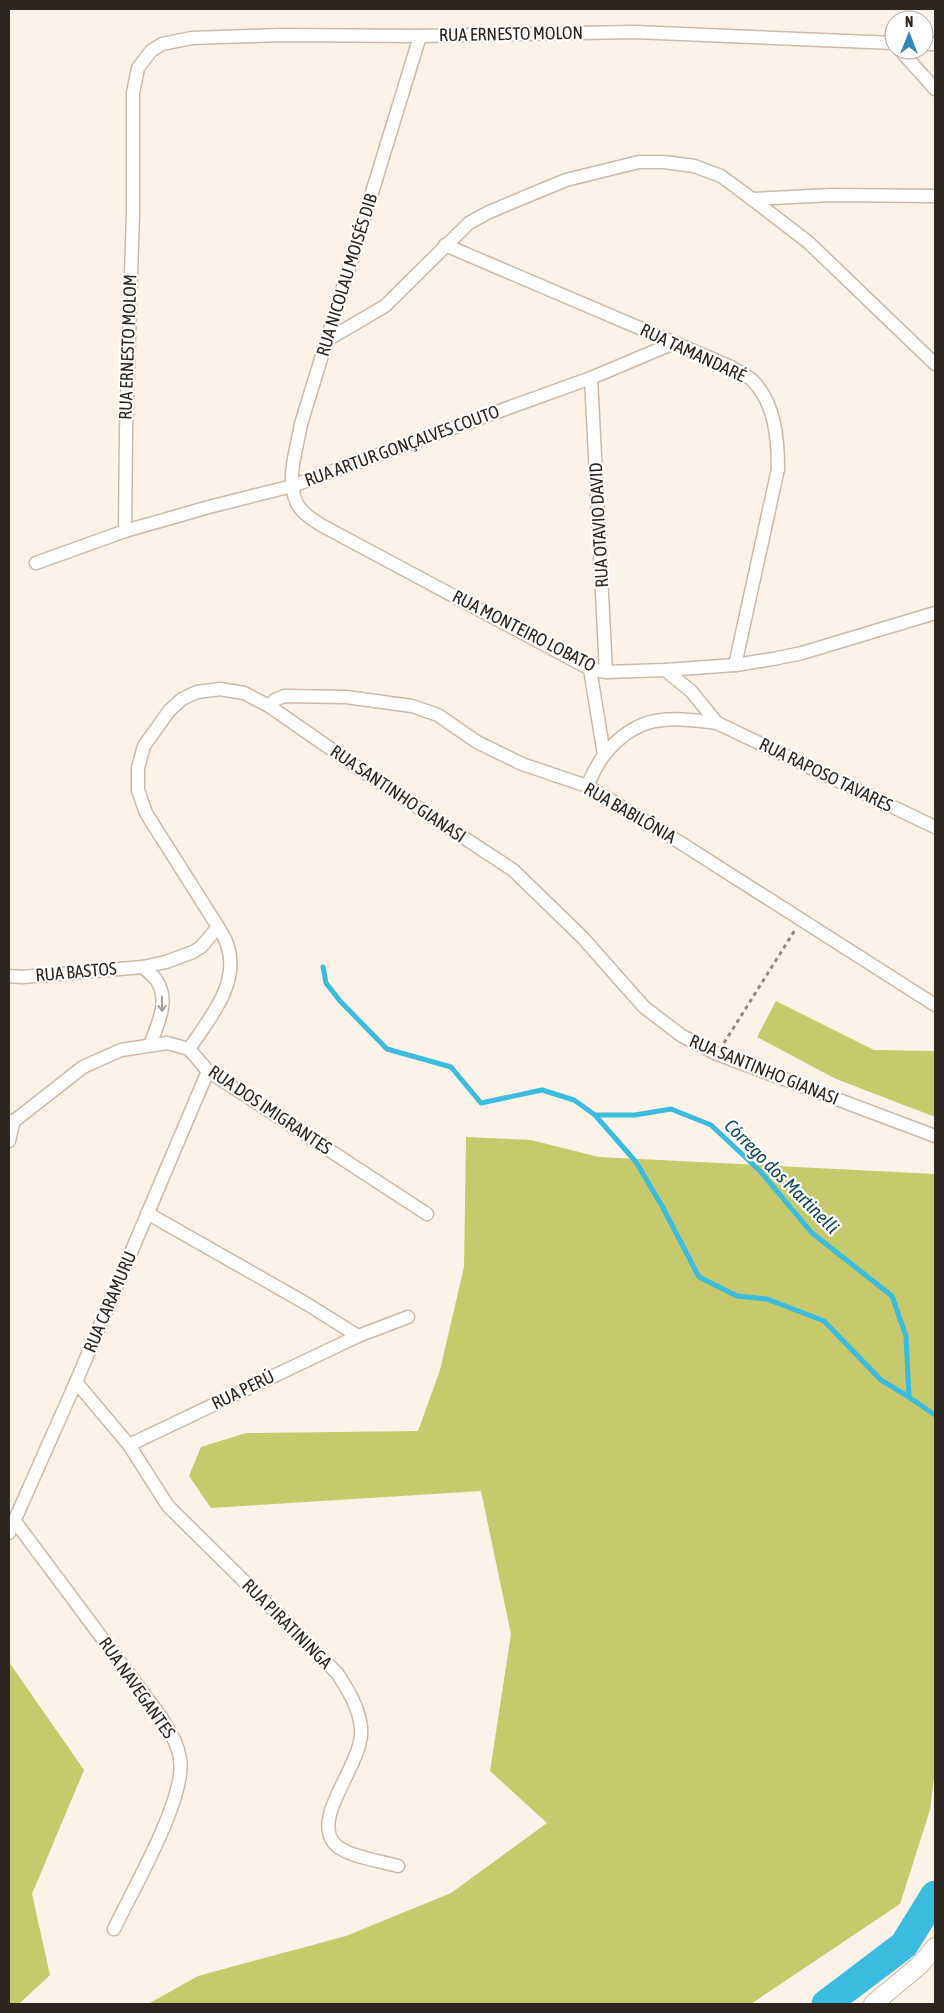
<svg xmlns="http://www.w3.org/2000/svg" width="944" height="2013" viewBox="0 0 944 2013" font-family="'Asap Condensed',sans-serif">
  <style>
    .forest { fill: #c6ca6c }
    .lines { fill: none; stroke-linecap: round; stroke-linejoin: round }
    .stream { stroke: #3bbbde; stroke-width: 5 }
    .river { stroke: #3bbbde; stroke-width: 29 }
    .street-casing { stroke: #cbb9a9; stroke-width: 15 }
    .secondary-casing { stroke: #cbb9a9; stroke-width: 20 }
    .path { stroke: #928881; stroke-width: 3; stroke-dasharray: 4 4; stroke-linecap: butt }
    .street { stroke: #fff; stroke-width: 12 }
    .secondary { stroke: #fff; stroke-width: 18 }
    .oneway { stroke: #a09d9b }
    .labels { text-anchor: middle; stroke-width: 4.5; stroke-linejoin: round; paint-order: stroke }
    .street-label { font-size: 18px; fill: #2d2520; stroke: #fff }
    .water-label { font-size: 19px; font-style: italic; fill: #114756; stroke: #fff }
  </style>
  <rect width="100%" height="100%" fill="#fdf2e8"/>
  <g class="forest">
    <path d="M776 1001 874 1050 935 1051V1117L836 1079 757 1037Z"/>
    <path d="M466 1137 531 1140 599 1157 935 1174V1769L930 1810 900 1904 751 2004H148L198 1976 346 1936 451 1893 547 1823 490 1771 511 1634 481 1491 211 1508 189 1476 201 1447 246 1433 418 1431 440 1370 464 1267Z"/>
    <path d="M9 1662 84 1770 32 1894 50 1975 19 2004H9Z"/>
  </g>
  <g class="lines">
    <g class="stream">
      <path d="M323 967 326 983 340 1001 387 1049 451 1067 481 1103 542 1090 574 1100 595 1115H635L671 1109 711 1125 760 1171 812 1233 892 1296 906 1336 909 1397 935 1415"/>
      <path d="M595 1115 636 1162 662 1206 699 1277 737 1296 767 1299 824 1321 881 1380 909 1397"/>
    </g>
    <path class="river" d="M826 2004 904 1945 935 1895"/>
    <defs>
      <g id="street">
        <path d="M420 36 301 424C297 448 286 478 296 501 300 512 312 519 321 525L590 669 606 672 665 670 735 665 773 659 802 653 935 613"/>
        <path d="M924 44H935"/>
        <path d="M900 50 935 89"/>
        <path d="M752 199 832 195 935 196"/>
        <path d="M445 245 731 367C738 371 746 375 752 380 775 403 778 438 778 469L735 665"/>
        <path d="M327 340 385 306 469 223 489 212 566 180 639 162H664L694 166 721 176 752 199 808 242 935 364"/>
        <path d="M591 378 606 672"/>
        <path d="M125 531 209 507 292 486 591 378 674 343"/>
        <path d="M36 563 125 531 126 431 133 213V93L138 68 151 51 162 44 192 38 280 35 420 36 635 32 894 43"/>
        <path d="M590 669 604 755"/>
        <path d="M665 670 691 691 717 723 935 827"/>
        <path d="M269 706 275 700 284 696 346 697 412 706 438 715 477 742 522 764 587 786 673 838 935 1005"/>
        <path d="M587 786C592 776 597 764 604 755 638 713 668 717 717 723"/>
        <path d="M143 967C147 971 154 976 157 981 170 1002 157 1025 150 1045"/>
        <path d="M9 976 22 977 143 967 166 962 193 952 201 947 218 927"/>
        <path d="M189 1049C209 1019 241 983 227 944 225 938 221 932 218 927L146 813 138 790V768L144 746 169 711 182 699 197 692 220 689 244 693 269 706 367 774 513 870 583 938 644 1007 682 1036 717 1054 935 1136"/>
        <path d="M9 1125 83 1067 121 1050 167 1043 189 1049 208 1071 427 1214"/>
        <path d="M9 1141 14 1120"/>
        <path d="M147 1213 307 1304 358 1336"/>
        <path d="M76 1382 129 1445 168 1506 337 1673C348 1690 359 1707 361 1728 365 1762 311 1816 334 1843 344 1856 381 1861 398 1866"/>
        <path d="M129 1445 358 1336 408 1317"/>
        <path d="M14 1520 161 1717C169 1731 178 1743 180 1759 187 1797 132 1891 114 1929"/>
        <path d="M9 1533 76 1382 208 1071"/>
      </g>
      <path id="secondary" d="M873 2004 921 1964 935 1947"/>
    </defs>
    <use href="#street" class="street-casing"/>
    <use href="#secondary" class="secondary-casing"/>
    <path class="path" d="M724 1043 795 930"/>
    <use href="#street" class="street"/>
    <use href="#secondary" class="secondary"/>
  </g>
  <defs><path id="oneway-shaft" d="M-6 0H5M1.5-3L5.5 0L1.5 3" fill="none" stroke-width="1.6" stroke-linecap="round" stroke-linejoin="round" transform="scale(1.25)"/></defs>
  <use class="oneway" href="#oneway-shaft" transform="translate(162 1004) rotate(89)"/>
  <g class="labels">
    <g class="street-label">
      <text transform="translate(511 34) rotate(-1)" y="6">RUA ERNESTO MOLON</text>
      <text transform="translate(347 275) rotate(-73)" y="6">RUA NICOLAU MOISÉS DIB</text>
      <text transform="translate(128 347) rotate(-88)" y="6">RUA ERNESTO MOLOM</text>
      <text transform="translate(693 353) rotate(25)" y="6">RUA TAMANDARÉ</text>
      <text transform="translate(402 446) rotate(-20)" y="6">RUA ARTUR GONÇALVES COUTO</text>
      <text transform="translate(599 525) rotate(-93)" y="6">RUA OTAVIO DAVID</text>
      <text transform="translate(524 631) rotate(27)" y="6">RUA MONTEIRO LOBATO</text>
      <text transform="translate(826 775) rotate(26)" y="6">RUA RAPOSO TAVARES</text>
      <text transform="translate(398 794) rotate(34)" y="6">RUA SANTINHO GIANASI</text>
      <text transform="translate(630 813) rotate(30)" y="6">RUA BABILÔNIA</text>
      <text transform="translate(76 972) rotate(-5)" y="6">RUA BASTOS</text>
      <text transform="translate(764 1070) rotate(22)" y="6">RUA SANTINHO GIANASI</text>
      <text transform="translate(270 1110) rotate(34)" y="6">RUA DOS IMIGRANTES</text>
      <text transform="translate(110 1302) rotate(-67)" y="6">RUA CARAMURU</text>
      <text transform="translate(243 1390) rotate(-26)" y="6">RUA PERÚ</text>
      <text transform="translate(287 1624) rotate(45)" y="6">RUA PIRATININGA</text>
      <text transform="translate(137 1688) rotate(55)" y="6">RUA NAVEGANTES</text>
    </g>
    <g class="water-label">
      <text transform="translate(782 1176) rotate(45)" y="7">Córrego dos Martinelli</text>
    </g>
  </g>
  <rect width="944" height="2013" fill="none" stroke="#2d2520" stroke-width="20"/>
  <g transform="translate(909 35)"><circle r="24" fill="#ffffff" stroke="#aba8a6"/>
  <path d="M0-4L9 19L0 12L-9 19Z" fill="#3487b7"/>
  <text y="-8" font-size="14" font-weight="bold" text-anchor="middle" fill="#2d2520">N</text>
  </g>
</svg>
